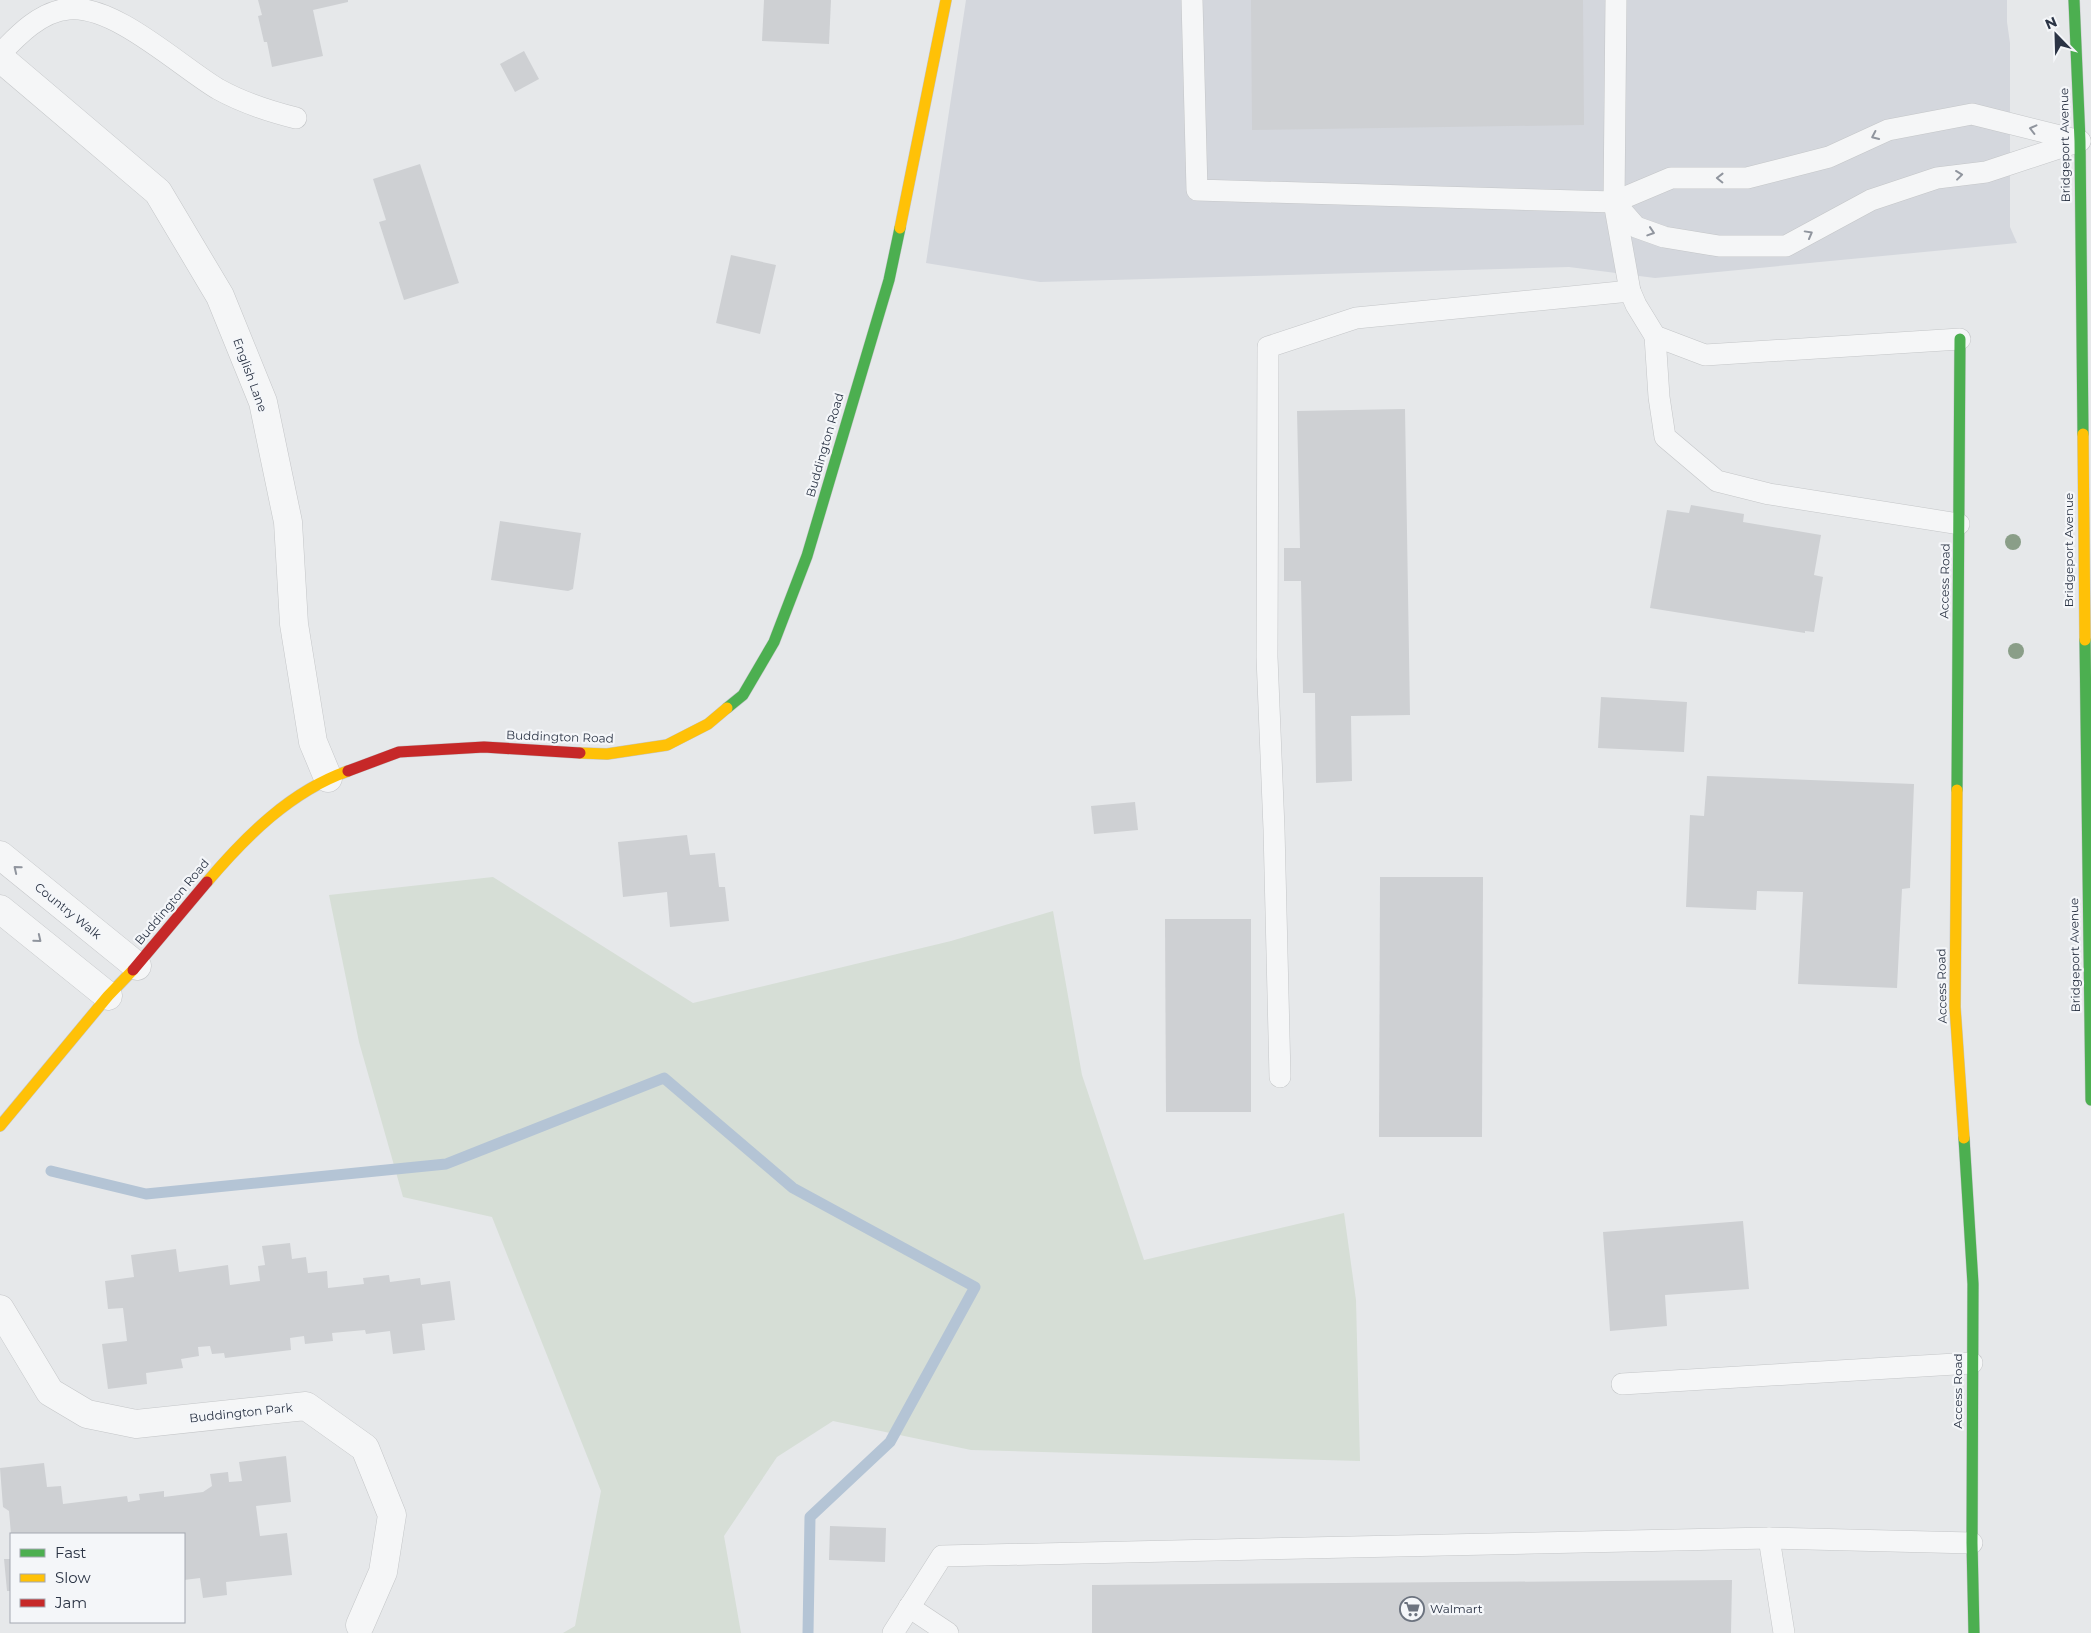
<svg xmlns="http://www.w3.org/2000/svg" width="2091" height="1633" viewBox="0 0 2091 1633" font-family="Montserrat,sans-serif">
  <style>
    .built { fill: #d4d7dd }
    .green { fill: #d6ded6 }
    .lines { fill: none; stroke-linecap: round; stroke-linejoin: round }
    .stream { stroke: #b4c4d5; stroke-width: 11 }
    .building { fill: #ced0d3 }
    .lane-casing { stroke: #c4c6c8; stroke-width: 22 }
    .street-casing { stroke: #c4c6c8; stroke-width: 29 }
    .fast-casing { stroke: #c4c6c8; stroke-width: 12 }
    .slow-casing { stroke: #c4c6c8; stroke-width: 12 }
    .jam-casing { stroke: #c4c6c8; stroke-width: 12 }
    .lane { stroke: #f5f6f7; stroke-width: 21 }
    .street { stroke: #f5f6f7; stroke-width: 28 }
    .fast { stroke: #4caf50; stroke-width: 11 }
    .slow { stroke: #ffc107; stroke-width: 11 }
    .jam { stroke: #c62828; stroke-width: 11 }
    .tree { fill: #8a9e88 }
    .oneway { stroke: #90959e }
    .labels { text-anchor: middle; stroke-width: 4.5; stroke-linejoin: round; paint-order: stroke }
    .street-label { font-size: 12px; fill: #2b3445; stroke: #f4f6f9 }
    .poi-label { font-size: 12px; fill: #2b3445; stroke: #f4f6f9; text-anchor: start }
  </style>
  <rect width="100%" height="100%" fill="#e6e8ea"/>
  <path class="built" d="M966 0H2007V22L2010 43V227L2017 243 1655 278 1569 267 1040 282 926 263Z"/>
  <path class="green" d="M493 877 693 1003 951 941 1053 911 1082 1075 1144 1260 1344 1213 1356 1300 1360 1461 971 1450 833 1421 777 1457 724 1536 741 1633H563L575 1626 601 1491 492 1217 403 1197 359 1042 329 895Z"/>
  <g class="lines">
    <path class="stream" d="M51 1171 146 1194 446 1164 664 1078 793 1188 975 1287 890 1442 810 1517 808 1633"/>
  </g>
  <g class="building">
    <path d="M258 0H348V2L313 10 323 56 272 67 267 42H264L258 16 262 15Z"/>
    <path d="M764 0H831L829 44 762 41Z"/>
    <path d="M1251 0H1583L1584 125 1252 130Z"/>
    <path d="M524 51 539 79 515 92 500 64Z"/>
    <path d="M420 164 459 283 404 300 379 222 386 220 373 179Z"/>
    <path d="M731 255 776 265 760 334 716 323Z"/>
    <path d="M1405 409 1410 715 1351 716 1352 781 1316 783 1315 693H1303L1301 581H1284V548H1300L1297 411Z"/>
    <path d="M1691 505 1744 514 1743 522 1821 535 1814 575 1823 577 1814 632 1805 631V633L1650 608 1667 510 1689 513Z"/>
    <path d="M500 521 581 533 573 589 568 591 491 580Z"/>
    <path d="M1601 697 1687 702 1684 752 1598 748Z"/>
    <path d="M1707 776 1914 784 1910 888 1902 889 1897 988 1798 984 1803 892 1757 891 1756 910 1686 907 1690 815 1704 816Z"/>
    <path d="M1135 802 1138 830 1094 834 1091 806Z"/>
    <path d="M687 835 690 855 715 853 719 887H725L729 921 670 927 667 892 623 897 618 842Z"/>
    <path d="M1380 877H1483L1482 1137H1379Z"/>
    <path d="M1165 919H1251V1112H1166Z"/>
    <path d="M1743 1221 1749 1289 1665 1295 1667 1326 1610 1331 1603 1232Z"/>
    <path d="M290 1243 292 1259 306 1257 308 1273 327 1271 328 1288 364 1284 363 1278 389 1275 390 1282 420 1278 421 1285 450 1281 455 1320 422 1324 425 1350 393 1354 390 1331 366 1334 365 1330 332 1333 333 1341 305 1344 304 1336 290 1338 291 1350 225 1358 224 1353 212 1354 210 1346 198 1347 199 1356 181 1359 183 1368 146 1373 147 1384 108 1389 102 1344 127 1341 123 1308 108 1309 105 1281 134 1277 131 1255 176 1249 179 1272 228 1265 230 1285 260 1281 258 1266 265 1265 262 1246Z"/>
    <path d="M286 1456 291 1502 256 1506 260 1536 287 1533 292 1575 226 1582 227 1595 203 1598 200 1578 184 1580V1534H11L9 1511 3 1507 0 1468 44 1463 47 1487 61 1486 63 1504 127 1496 128 1502 140 1500 139 1494 164 1491V1497L203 1492 212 1486 210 1474 228 1472 229 1482 242 1481 239 1462Z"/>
    <path d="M830 1526 886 1528 885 1562 829 1560Z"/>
    <path d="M4 1559H11V1591H7Z"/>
    <path d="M1732 1580 1731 1633H1092V1585Z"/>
  </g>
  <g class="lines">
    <defs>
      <g id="lane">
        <path d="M1192 0 1197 190 1614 202 1671 178H1747L1829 157 1888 130 1972 114 2080 141"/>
        <path d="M1616 0 1614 202 1630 291 1636 305 1655 336 1705 355 1960 339"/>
        <path d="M0 54C18 35 41 11 69 9 115 5 178 65 218 89 243 103 268 111 296 118"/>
        <path d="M1614 202 1636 227 1664 237 1719 246H1786L1871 200 1937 178 1986 172 2080 141"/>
        <path d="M1655 336 1659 397 1665 437 1717 481 1769 494 1959 524"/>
        <path d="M1280 1077 1274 829 1267 657 1268 347 1356 318 1630 291"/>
        <path d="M1622 1384 1972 1363"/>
        <path d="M1769 1538 1784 1633"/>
        <path d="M909 1607 948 1633"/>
        <path d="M893 1633 942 1556 1769 1538 1972 1543"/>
      </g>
      <g id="street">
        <path d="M0 58 158 192 220 296 263 402 288 522 294 624 313 742 328 778"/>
        <path d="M0 855 137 966"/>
        <path d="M0 909 108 996"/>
        <path d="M0 1309 50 1392 87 1414 136 1424 306 1406 365 1448 392 1515 383 1572 360 1625"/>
      </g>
      <g id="fast">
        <path d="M2074 0 2080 141 2083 434"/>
        <path d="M2085 640 2091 1100"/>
        <path d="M727 708 743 695 774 642 807 556 889 280 900 228"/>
        <path d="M1957 790 1960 339"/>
        <path d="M1964 1138 1973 1284 1972 1543 1974 1633"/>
      </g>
      <g id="slow">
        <path d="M900 228 946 0"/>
        <path d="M2083 434 2085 640"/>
        <path d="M580 753 607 754 667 745 708 724 727 708"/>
        <path d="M1957 790 1955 1007 1964 1138"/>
        <path d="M207 882C246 836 291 791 348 771"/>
        <path d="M0 1126 108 996 133 970"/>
      </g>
      <g id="jam">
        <path d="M348 771 399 752 484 747 580 753"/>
        <path d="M133 970 207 882"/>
      </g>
    </defs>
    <use href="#lane" class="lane-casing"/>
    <use href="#street" class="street-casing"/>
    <use href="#fast" class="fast-casing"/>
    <use href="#slow" class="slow-casing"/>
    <use href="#jam" class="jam-casing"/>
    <use href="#lane" class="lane"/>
    <use href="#street" class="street"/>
    <use href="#fast" class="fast"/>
    <use href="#slow" class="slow"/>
    <use href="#jam" class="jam"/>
  </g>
  <g class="tree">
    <circle cx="2013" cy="542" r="8"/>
    <circle cx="2016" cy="651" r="8"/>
  </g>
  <defs><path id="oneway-chevron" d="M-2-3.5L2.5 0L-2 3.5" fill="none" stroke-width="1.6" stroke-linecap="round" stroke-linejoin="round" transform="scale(1.25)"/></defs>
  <g class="oneway">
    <use href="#oneway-chevron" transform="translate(2033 129) rotate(-166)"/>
    <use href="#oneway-chevron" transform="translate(1875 136) rotate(155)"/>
    <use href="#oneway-chevron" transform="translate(1959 175) rotate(-7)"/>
    <use href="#oneway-chevron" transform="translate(1720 178) rotate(-179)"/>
    <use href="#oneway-chevron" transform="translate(1651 232) rotate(18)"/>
    <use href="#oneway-chevron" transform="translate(1809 234) rotate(-29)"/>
    <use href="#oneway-chevron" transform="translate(17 869) rotate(-141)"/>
    <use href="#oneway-chevron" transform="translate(38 939) rotate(39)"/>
  </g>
  <defs>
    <symbol id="supermarket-ring" viewBox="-11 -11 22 22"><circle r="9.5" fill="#f4f6f9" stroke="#6c737f" stroke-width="1.5"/><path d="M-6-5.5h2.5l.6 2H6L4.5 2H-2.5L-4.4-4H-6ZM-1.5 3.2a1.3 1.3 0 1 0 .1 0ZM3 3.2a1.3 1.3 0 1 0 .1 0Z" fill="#6c737f"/></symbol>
  </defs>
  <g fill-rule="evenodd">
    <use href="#supermarket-ring" x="1398" y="1595" width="28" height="28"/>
  </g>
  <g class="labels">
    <g class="street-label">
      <text transform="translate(2065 145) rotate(-91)" y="4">Bridgeport Avenue</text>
      <text transform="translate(250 375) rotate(70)" y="4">English Lane</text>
      <text transform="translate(825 445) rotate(-74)" y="4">Buddington Road</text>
      <text transform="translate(2069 550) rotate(-90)" y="4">Bridgeport Avenue</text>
      <text transform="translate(1945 581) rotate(-89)" y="4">Access Road</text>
      <text transform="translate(560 737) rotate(2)" y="4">Buddington Road</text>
      <text transform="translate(172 902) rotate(-50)" y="4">Buddington Road</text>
      <text transform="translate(68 911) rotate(39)" y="4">Country Walk</text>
      <text transform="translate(2075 955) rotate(-91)" y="4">Bridgeport Avenue</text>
      <text transform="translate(1942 986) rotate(-91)" y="4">Access Road</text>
      <text transform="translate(1958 1391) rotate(-90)" y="4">Access Road</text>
      <text transform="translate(241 1413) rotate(-6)" y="4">Buddington Park</text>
    </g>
    <g class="poi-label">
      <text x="1430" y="1613">Walmart</text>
    </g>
  </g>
  <rect x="10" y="1533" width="175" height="90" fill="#f4f6f9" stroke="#a4a8b1"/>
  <rect x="20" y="1549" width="25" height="8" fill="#4caf50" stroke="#a4a8b1"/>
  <text x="55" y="1558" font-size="15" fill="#2b3445">Fast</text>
  <rect x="20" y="1574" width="25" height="8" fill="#ffc107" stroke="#a4a8b1"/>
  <text x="55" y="1583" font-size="15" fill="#2b3445">Slow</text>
  <rect x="20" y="1599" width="25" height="8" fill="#c62828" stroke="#a4a8b1"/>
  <text x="55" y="1608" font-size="15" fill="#2b3445">Jam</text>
  <g transform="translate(2056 35) rotate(337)" stroke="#f4f6f9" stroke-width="4" paint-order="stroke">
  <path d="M0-4L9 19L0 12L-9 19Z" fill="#2b3445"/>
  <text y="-8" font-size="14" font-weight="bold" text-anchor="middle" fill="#2b3445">N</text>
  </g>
</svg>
